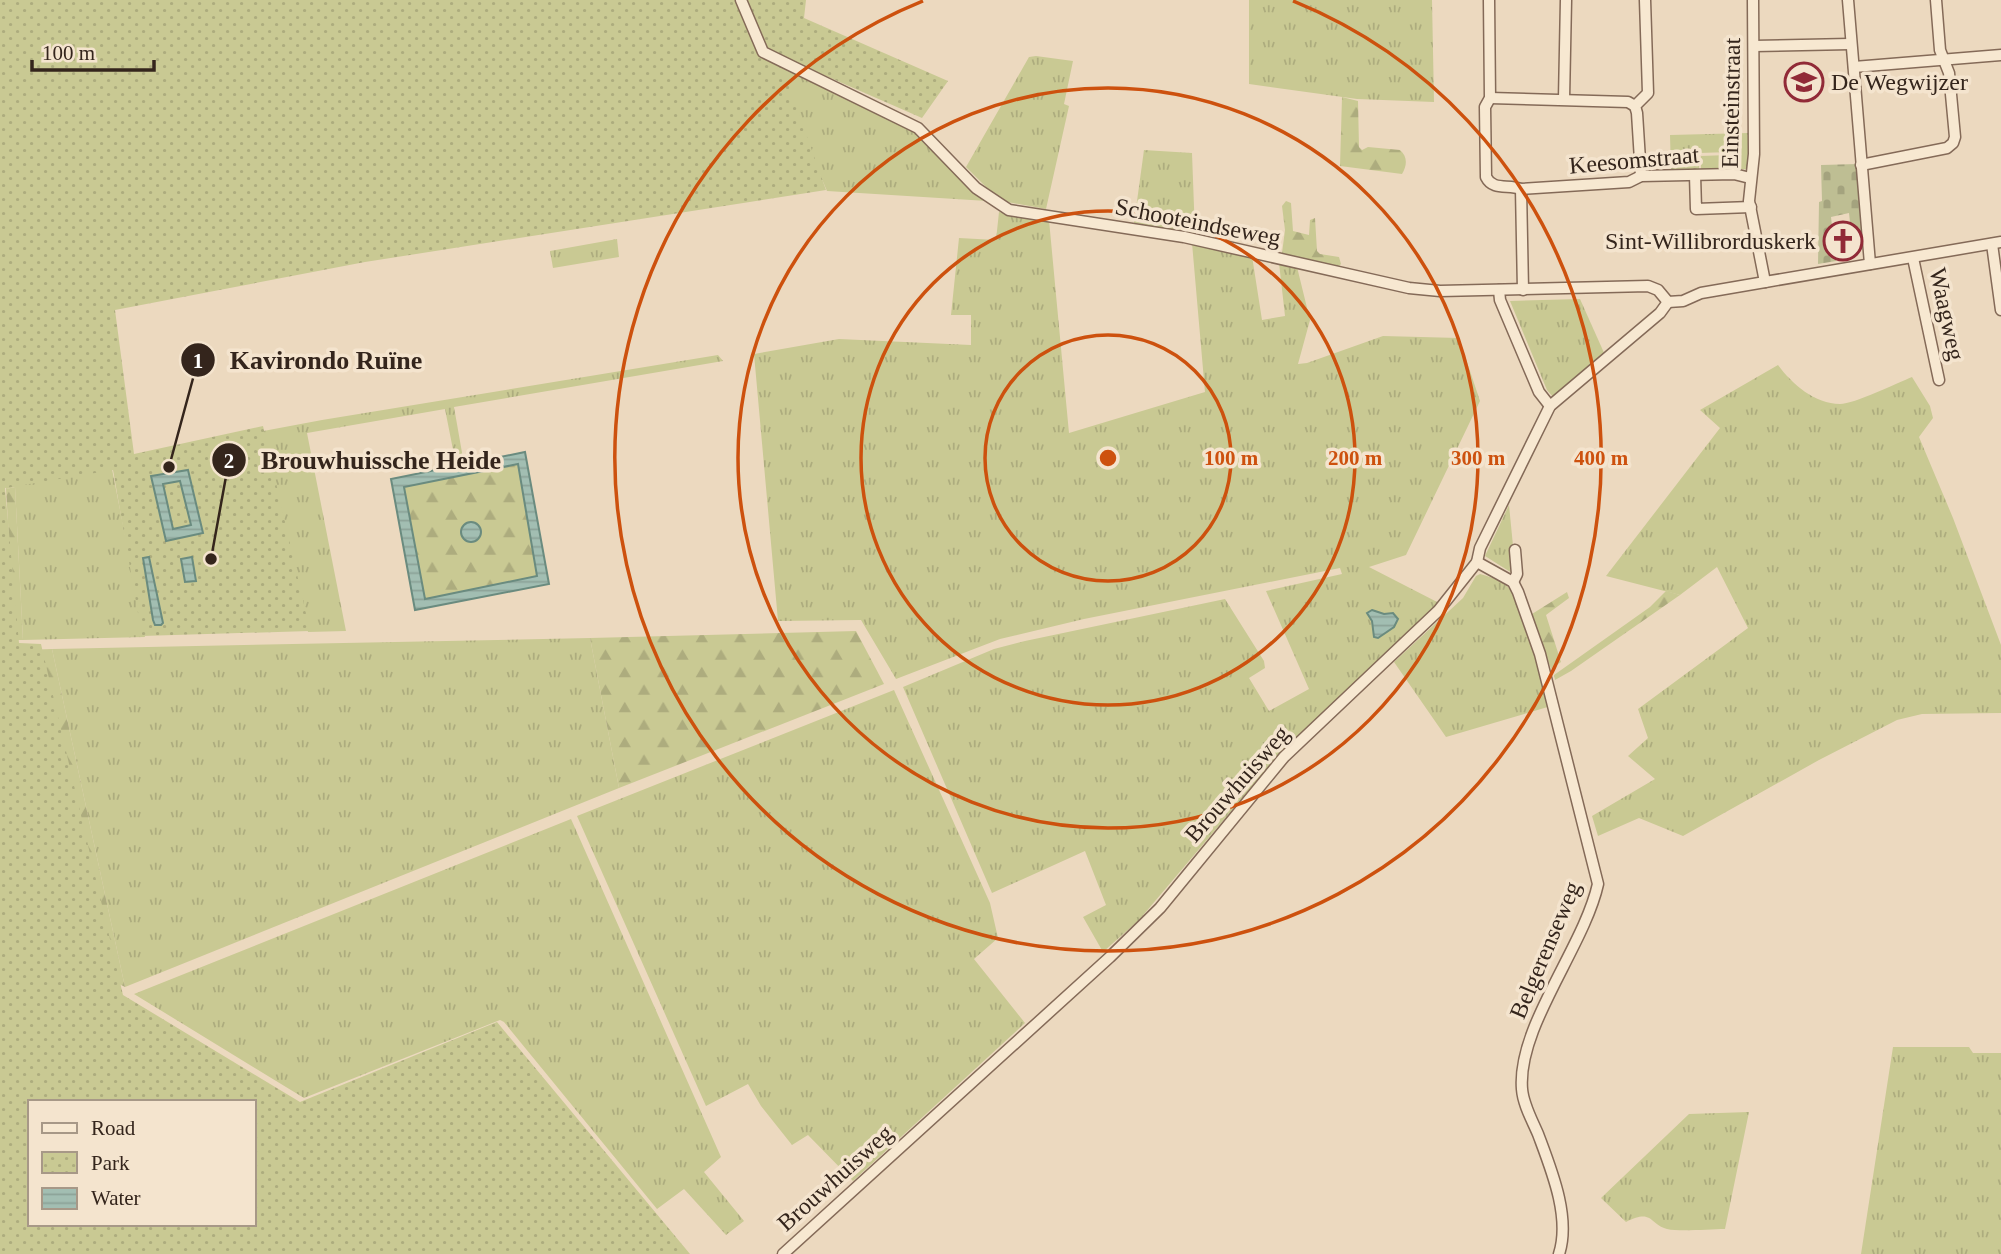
<svg xmlns="http://www.w3.org/2000/svg" width="2001" height="1254" viewBox="0 0 2001 1254" font-family="'Times New Roman',serif">
  <style>
    .grass { fill: url(#grass-tufts); fill-rule: evenodd }
    .forest { fill: url(#forest-firs) }
    .cemetery { fill: url(#cemetery-stones) }
    .park { fill: url(#park-dots); fill-rule: evenodd }
    .pitch { fill: #c9c993 }
    .water { fill: url(#water-rules); stroke: #6a8b7f; stroke-width: 2; fill-rule: evenodd }
    .lines { fill: none; stroke-linecap: round; stroke-linejoin: round }
    .minor-casing { stroke: #846a58; stroke-width: 13 }
    .minor { stroke: #f7e8d1; stroke-width: 10 }
    .ring { fill: none; stroke: #cd510e; stroke-width: 3.5 }
    .labels { text-anchor: middle; stroke-width: 7; stroke-linejoin: round; paint-order: stroke }
    .poi-label { font-size: 24px; fill: #34251c; stroke: #f4e4ce; text-anchor: start }
    .street-label { font-size: 24px; fill: #34251c; stroke: #f4e4ce }
    .centre { fill: #cd510e; stroke: #f4e4ce; stroke-width: 3.5 }
    .ring-label { font-size: 21px; text-anchor: middle; font-weight: bold; fill: #cd510e; stroke: #f4e4ce; stroke-width: 7; stroke-linejoin: round; paint-order: stroke }
    .leader { fill: none; stroke: #34251c; stroke-width: 2.5 }
    .callout-dot { fill: #34251c; stroke: #f4e4ce; stroke-width: 2.5 }
    .mark-label { font-size: 21px; text-anchor: middle; font-weight: bold; fill: #fff }
    .callout-label { font-size: 26px; text-anchor: middle; font-weight: bold; fill: #34251c; stroke: #f4e4ce; stroke-width: 7; stroke-linejoin: round; paint-order: stroke }
  </style>
  <defs>
    <pattern id="grass-tufts" width="24" height="20" patternUnits="userSpaceOnUse" patternTransform="scale(1.75)"><rect width="24" height="20" fill="#c9c993"/><path d="M3 7l-1-3M5 7V3M7 7l1-3M15 17l-1-3M17 17v-4M19 17l1-3" fill="none" stroke="#adac7e"/></pattern>
    <pattern id="forest-firs" width="22" height="20" patternUnits="userSpaceOnUse" patternTransform="scale(1.75)"><rect width="22" height="20" fill="#c9c993"/><path d="M5 1l3.5 6h-7zM16 11l3.5 6h-7z" fill="#adac7e"/></pattern>
    <pattern id="cemetery-stones" width="16" height="16" patternUnits="userSpaceOnUse" patternTransform="scale(1.75)"><rect width="16" height="16" fill="#bebe93"/><path d="M2 7V4a2 2 0 0 1 4 0v3zM10 15v-3a2 2 0 0 1 4 0v3z" fill="#a4a37e"/></pattern>
    <pattern id="park-dots" width="8" height="8" patternUnits="userSpaceOnUse" patternTransform="scale(1.75)"><rect width="8" height="8" fill="#c9c993"/><path d="M2 2h.1M6 6h.1" fill="none" stroke="#adac7e" stroke-width="1.8" stroke-linecap="round"/></pattern>
    <pattern id="water-rules" width="6" height="5" patternUnits="userSpaceOnUse" patternTransform="scale(1.75)"><rect width="6" height="5" fill="#a2beb2"/><path d="M0 2.5h6" fill="none" stroke="#8ca398"/></pattern>
  </defs>
  <rect width="100%" height="100%" fill="#ecd9bf"/>
  <g class="grass">
    <path d="M1249 0H1432L1434 102 1357 99 1249 84Z"/>
    <path d="M1036 56 1073 61 1064 104 1069 106 1046 209 1002 201 994 195 966 167 1029 57Z"/>
    <path d="M775 64 912 128 987 201 827 191 773 66Z"/>
    <path d="M1748 133 1749 169 1731 170V152L1699 153V171L1671 172 1670 135Z"/>
    <path d="M1144 150 1192 153 1195 234 1134 223Z"/>
    <path d="M999 212 1049 220 1069 433 1205 392 1192 243 1252 256 1262 320 1285 316 1279 263 1297 267 1310 320 1298 364 1307 363 1383 336 1459 338 1480 401 1406 555 1369 567 1441 604 1283 750 1139 920 1103 952 1083 917 1106 905 1085 851 992 893 903 687 994 649 1025 641 1225 599 1264 661 1265 668 1249 678 1269 711 1309 689 1266 591 1342 574 1340 568 1084 619 1000 639 896 679 861 620 778 621 754 354 839 339 971 345V315H951L959 238 996 240ZM1379 613H1388L1394 627 1378 638 1374 637 1372 621Z"/>
    <path d="M617 239 619 257 553 268 550 251Z"/>
    <path d="M1580 299 1605 355 1553 397 1547 390 1510 301Z"/>
    <path d="M718 355 723 361 454 407 464 464 456 465 445 409 307 433 346 631 308 632 303 607 112 469 145 637 23 640 15 487 6 489 5 480 322 420Z"/>
    <path d="M1778 365C1792 384 1815 404 1840 404 1854 404 1897 383 1912 377L1930 406 1933 418 1919 437 1953 518 2001 645V713L1922 714 1897 720 1819 760 1683 836 1639 818 1598 836 1592 816 1655 779 1628 756 1648 738 1638 709 1748 628 1717 567 1680 595 1606 576 1720 428 1700 410Z"/>
    <path d="M1509 505 1515 566 1512 573 1485 556Z"/>
    <path d="M1480 574C1497 578 1510 585 1519 601L1551 706 1446 737 1394 662 1463 598 1476 576Z"/>
    <path d="M590 638 619 788 125 987 52 649Z"/>
    <path d="M894 690 990 903 998 938 974 959 1025 1023 853 1181 808 1135 792 1145 761 1106 748 1084 706 1106 577 816Z"/>
    <path d="M571 819 721 1157 704 1172 744 1221 726 1235 684 1189 657 1209 504 1022 500 1020 304 1098 134 994Z"/>
    <path d="M1893 1047H1969L1973 1053H2001V1254H1861Z"/>
    <path d="M1749 1112 1725 1229C1710 1229 1680 1232 1667 1229 1650 1225 1653 1208 1626 1222L1601 1198 1689 1114Z"/>
  </g>
  <g class="forest">
    <path d="M1342 97 1358 101 1359 147 1362 150 1368 147 1400 150C1408 157 1407 166 1402 174L1340 166Z"/>
    <path d="M1286 201 1291 203 1293 231 1309 235 1310 220 1315 218 1317 251 1320 254 1339 257 1341 264 1338 267 1282 253 1285 230 1282 206Z"/>
    <path d="M518 463 537 576 425 599 404 487Z"/>
    <path d="M15 487 23 640H15L6 489Z"/>
    <path d="M1666 591 1680 595 1571 671 1555 680 1554 675 1650 607Z"/>
    <path d="M1567 592 1569 598 1546 615 1561 662 1551 669 1532 614Z"/>
    <path d="M856 631 884 684 619 788 590 638Z"/>
    <path d="M52 649 125 987 113 981 24 650Z"/>
  </g>
  <path class="cemetery" d="M1858 164 1865 247 1853 249 1849 213 1831 217 1836 261 1818 264 1819 202 1822 201 1821 165Z"/>
  <path class="park" d="M0 0H806L804 18 948 81 922 118 778 55 826 190 365 262 115 310 134 454 263 426 310 631 142 636 113 470 5 488 19 643 41 644 123 995 300 1102 497 1022 690 1254H0ZM30 1102H254V1224H30Z"/>
  <path class="pitch" d="M1728 155 1729 169 1701 171V156Z"/>
  <g class="water">
    <path d="M525 452 549 584 415 610 391 479ZM518 464 537 576 425 599 404 487Z"/>
    <path d="M188 470 203 533 166 541 151 476ZM180 481 191 525 173 529 163 484Z"/>
    <circle cx="471" cy="532" r="10"/>
    <path d="M149 557 163 623 161 625H155L153 620 143 558Z"/>
    <path d="M192 557 196 581 185 582 181 559Z"/>
    <path d="M1372 610 1384 614 1393 613 1398 619 1394 627 1378 638 1374 637 1372 621 1367 613Z"/>
  </g>
  <g class="lines">
    <defs>
      <g id="minor">
        <path d="M741 0 763 52 918 128 976 188 1009 210 1184 237 1409 288 1440 291 1648 286 1658 290 1668 302"/>
        <path d="M1489 0 1490 98 1485 107 1486 177C1493 191 1508 184 1521 189L1629 182 1641 176 1734 174 1750 178"/>
        <path d="M1753 0 1754 154 1749 201 1765 282"/>
        <path d="M1848 0 1870 264"/>
        <path d="M1754 46 1850 44"/>
        <path d="M1854 67 2001 55"/>
        <path d="M1490 98 1628 102 1635 106"/>
        <path d="M1564 99 1566 0"/>
        <path d="M1861 165 1947 148 1953 143 1955 137 1949 73 1940 50 1936 0"/>
        <path d="M1695 175 1696 209 1751 207"/>
        <path d="M1641 176 1637 113 1635 106 1648 93 1645 0"/>
        <path d="M1521 189 1523 290"/>
        <path d="M1992 244 2001 310"/>
        <path d="M1913 258 1939 380"/>
        <path d="M1499 290 1500 300 1539 392 1550 406"/>
        <path d="M1668 302 1683 301 1701 293 1765 282 2001 242"/>
        <path d="M1477 562 1513 582 1518 592 1540 654 1598 884C1584 947 1517 1027 1522 1089 1523 1104 1532 1120 1538 1134 1551 1169 1571 1217 1559 1254"/>
        <path d="M1513 582 1517 574 1515 550"/>
        <path d="M783 1254 1110 957 1160 908 1284 757 1438 611 1477 562 1480 548 1550 406 1660 313 1668 302"/>
      </g>
    </defs>
    <use href="#minor" class="minor-casing"/>
    <use href="#minor" class="minor"/>
  </g>
  <g class="ring">
    <circle cx="1108" cy="458" r="123"/>
    <circle cx="1108" cy="458" r="247"/>
    <circle cx="1108" cy="458" r="370"/>
    <path d="M1293 1A493 493 0 1 1 923 1"/>
  </g>
  <defs>
    <symbol id="school-ring" viewBox="-11 -11 22 22"><circle r="9.5" fill="#f4e4ce" stroke="#912a37" stroke-width="1.5"/><path d="M0-5L7-2L0 1L-7-2ZM-4 1L0 2.5L4 1V4Q0 6-4 4Z" fill="#912a37"/></symbol>
    <symbol id="church-ring" viewBox="-11 -11 22 22"><circle r="9.5" fill="#f4e4ce" stroke="#912a37" stroke-width="1.5"/><path d="M-1.2-6h2.4v3.5h3.3v2.4h-3.3V6h-2.4V-.1h-3.3v-2.4h3.3Z" fill="#912a37"/></symbol>
  </defs>
  <g fill-rule="evenodd">
    <use href="#school-ring" x="1782" y="60" width="44" height="44"/>
    <use href="#church-ring" x="1821" y="219" width="44" height="44"/>
  </g>
  <g class="labels">
    <g class="poi-label">
      <text x="1831" y="90">De Wegwijzer</text>
      <text x="1816" y="249" text-anchor="end">Sint-Willibrorduskerk</text>
    </g>
    <g class="street-label">
      <text transform="translate(1731 103) rotate(-89)" y="8">Einsteinstraat</text>
      <text transform="translate(1634 160) rotate(-5)" y="8">Keesomstraat</text>
      <text transform="translate(1198 222) rotate(11)" y="8">Schooteindseweg</text>
      <text transform="translate(1947 314) rotate(78)" y="8">Waagweg</text>
      <text transform="translate(1237 784) rotate(-49)" y="8">Brouwhuisweg</text>
      <text transform="translate(1545 950) rotate(-67)" y="8">Belgerenseweg</text>
      <text transform="translate(835 1178) rotate(-42)" y="8">Brouwhuisweg</text>
    </g>
  </g>
  <circle cx="1108" cy="458" r="10" class="centre"/>
  <g class="ring-label">
    <text x="1231" y="465">100 m</text>
    <text x="1355" y="465">200 m</text>
    <text x="1478" y="465">300 m</text>
    <text x="1601" y="465">400 m</text>
  </g>
  <path class="leader" d="M169 467L198 360M211 559L229 460"/>
  <g class="callout-dot">
    <circle cx="169" cy="467" r="7"/>
    <circle cx="211" cy="559" r="7"/>
    <circle cx="198" cy="360" r="18"/>
    <circle cx="229" cy="460" r="18"/>
  </g>
  <g class="mark-label">
    <text x="198" y="368">1</text>
    <text x="229" y="468">2</text>
  </g>
  <g class="callout-label">
    <text x="326" y="369">Kavirondo Ruïne</text>
    <text x="381" y="469">Brouwhuissche Heide</text>
  </g>
  <rect x="28" y="1100" width="228" height="126" fill="#f4e4ce" stroke="#a79887" stroke-width="2"/>
  <rect x="42" y="1123" width="35" height="10" fill="#f7e8d1" stroke="#a79887" stroke-width="2"/>
  <text x="91" y="1135" font-size="21" fill="#34251c">Road</text>
  <rect x="42" y="1152" width="35" height="21" fill="url(#park-dots)" stroke="#a79887" stroke-width="2"/>
  <text x="91" y="1170" font-size="21" fill="#34251c">Park</text>
  <rect x="42" y="1188" width="35" height="21" fill="url(#water-rules)" stroke="#a79887" stroke-width="2"/>
  <text x="91" y="1205" font-size="21" fill="#34251c">Water</text>
  <path d="M32 60v10h122v-10" fill="none" stroke="#34251c" stroke-width="3.5"/>
  <text x="42" y="60" font-size="21" fill="#34251c" stroke="#f4e4ce" stroke-width="5" paint-order="stroke">100 m</text>
</svg>
